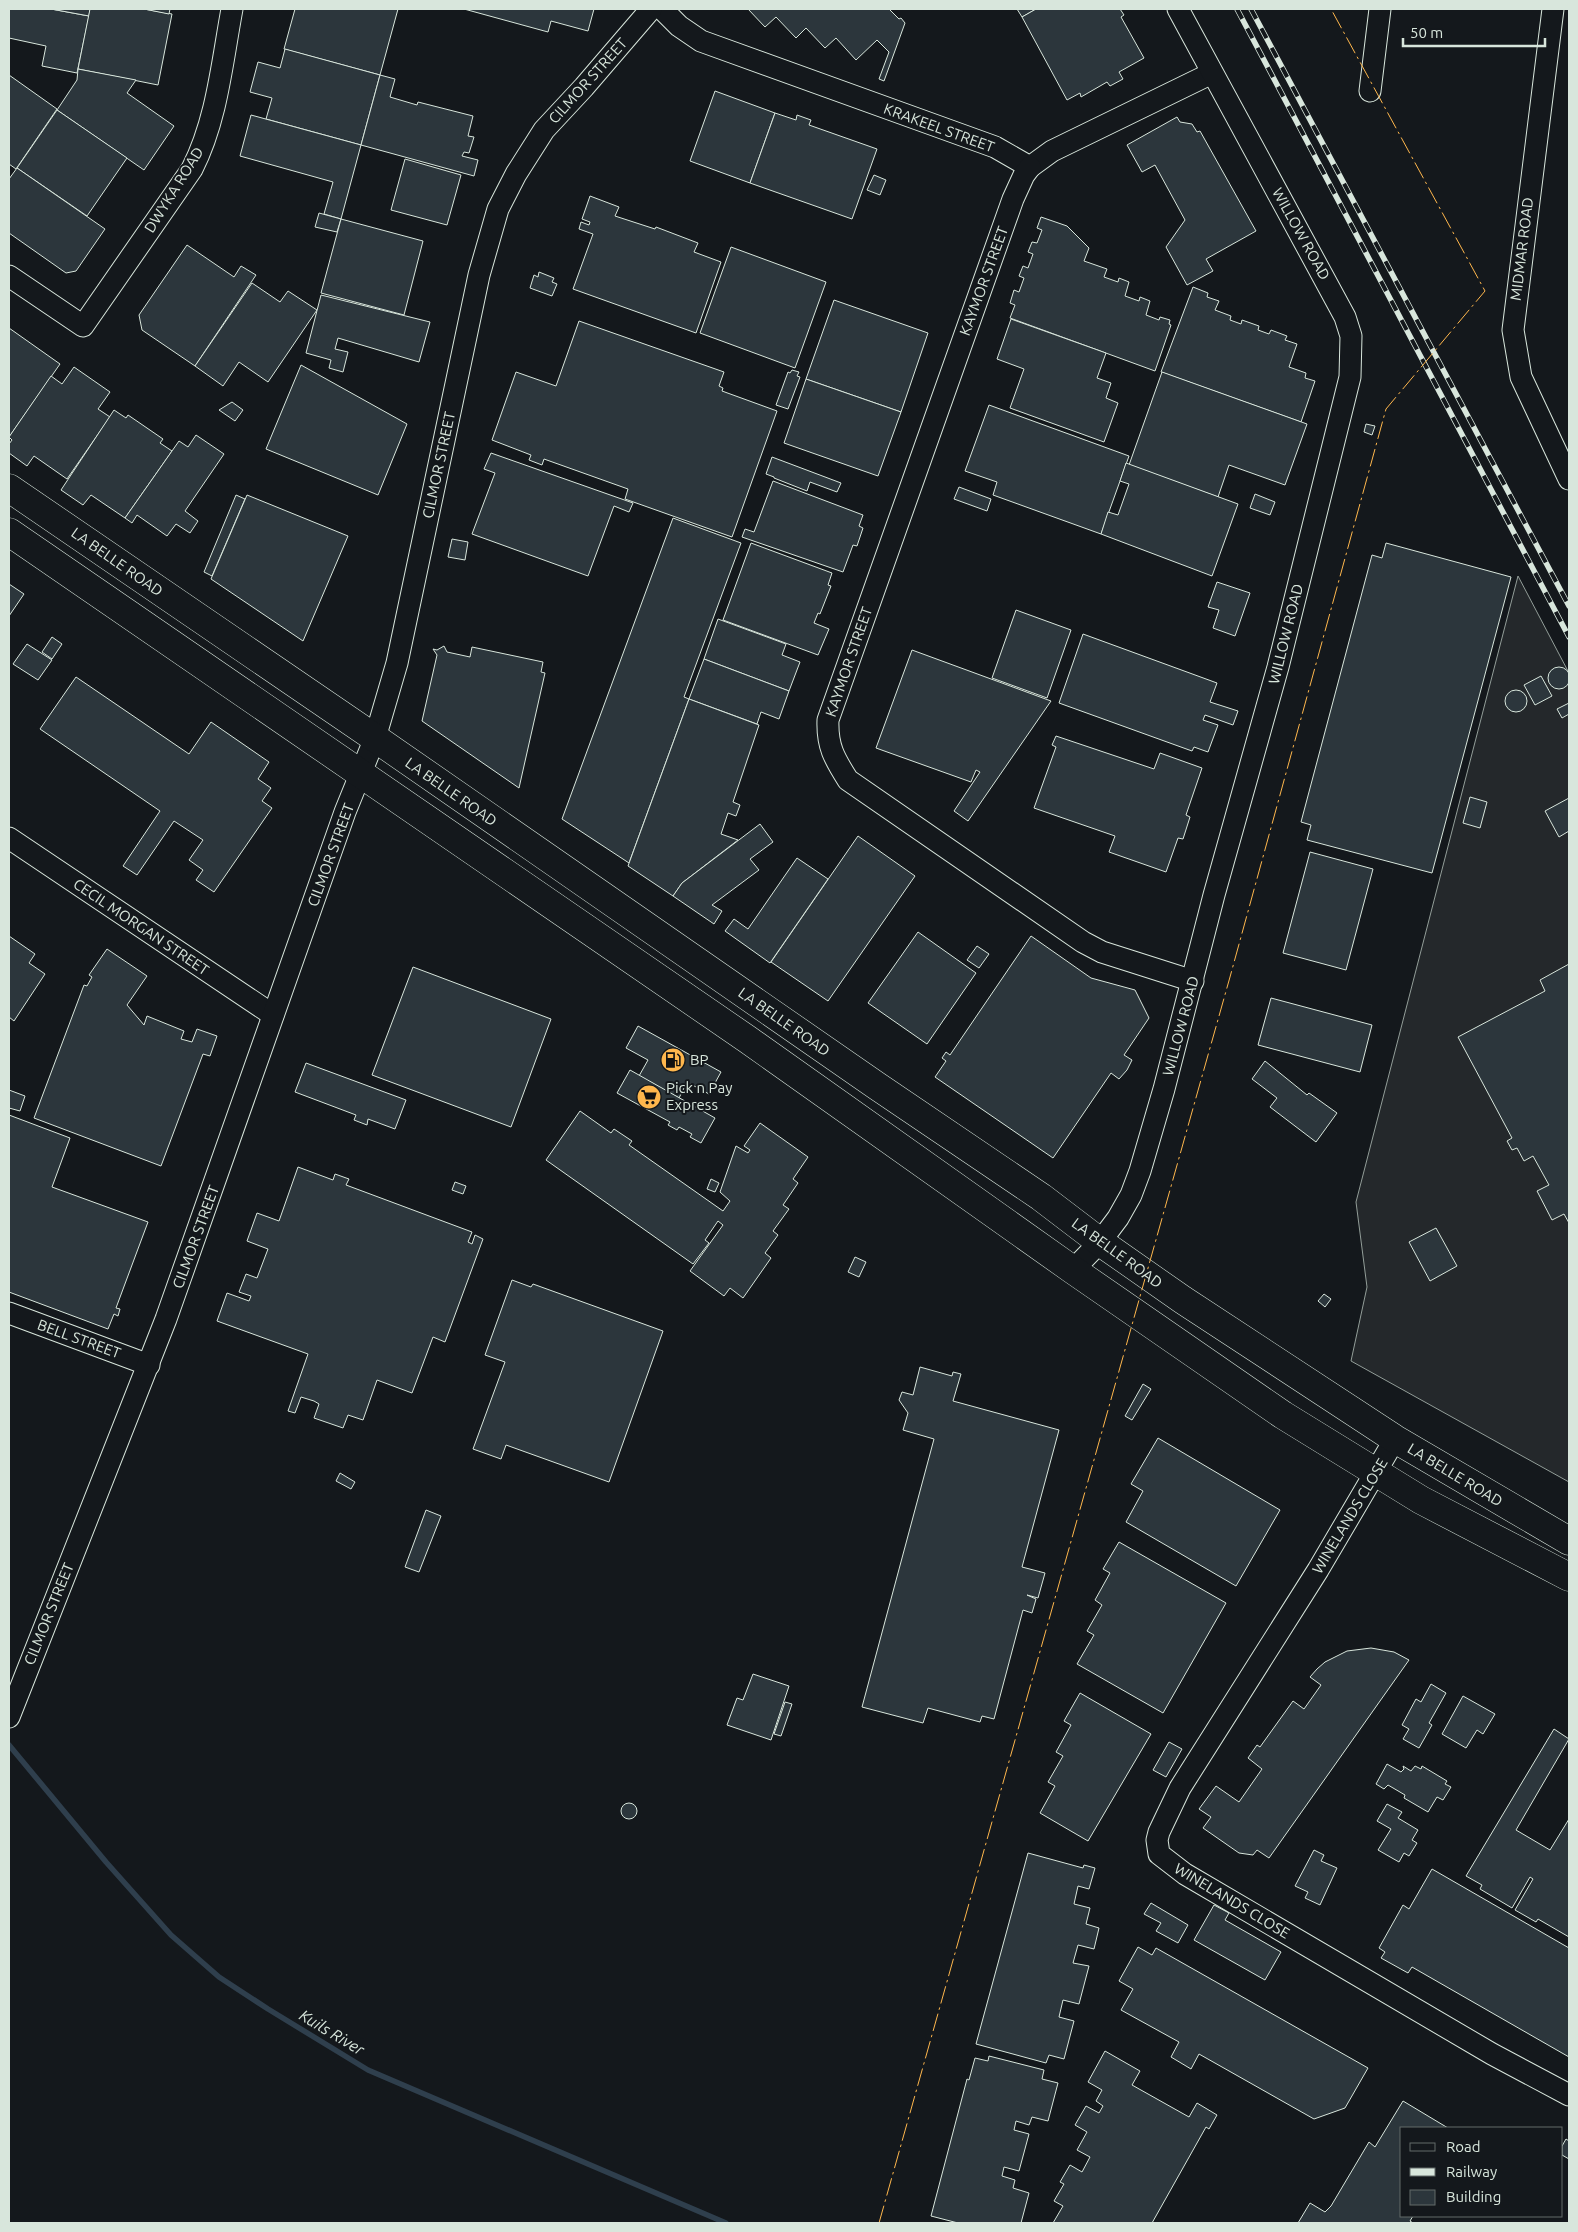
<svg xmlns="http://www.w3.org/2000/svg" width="1578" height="2232" viewBox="0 0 1578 2232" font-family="Ubuntu,sans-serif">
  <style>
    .parking { fill: #24282b; stroke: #939e99 }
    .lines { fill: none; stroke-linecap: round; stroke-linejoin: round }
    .stream { stroke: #2f3f4d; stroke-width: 5.5 }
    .building { fill: #2c363c; stroke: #d8e6dc }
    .minor-casing { stroke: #d8e6dc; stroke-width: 23 }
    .major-casing { stroke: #d8e6dc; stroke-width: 29 }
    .minor { stroke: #14181c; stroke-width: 21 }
    .major { stroke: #14181c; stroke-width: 28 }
    .rail-casing { stroke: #d8e6dc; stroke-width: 5.5 }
    .rail { stroke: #14181c; stroke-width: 4; stroke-dasharray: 11; stroke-linecap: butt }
    .power { stroke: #ffb74d; stroke-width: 1; stroke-dasharray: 18 4 2.5 4; stroke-linecap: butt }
    .labels { text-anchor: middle; stroke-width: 4; stroke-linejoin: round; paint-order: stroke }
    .street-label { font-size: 15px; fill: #d8e6dc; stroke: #14181c }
    .poi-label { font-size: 15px; fill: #d8e6dc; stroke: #14181c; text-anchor: start }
    .water-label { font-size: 16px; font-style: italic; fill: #d8e6dc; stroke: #14181c }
  </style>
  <rect width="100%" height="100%" fill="#14181c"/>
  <path class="parking" d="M1518 576 1569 673V1482L1351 1361 1367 1287 1356 1202Z"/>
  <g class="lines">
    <path class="stream" d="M9 1745 106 1862 171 1935 219 1977 268 2009 368 2070 726 2223"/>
  </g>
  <g class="building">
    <path d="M9 9H51L89 16 77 73 42 66 46 46 9 38Z"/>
    <path d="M51 9H90L89 16Z"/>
    <path d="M90 9H144L172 14 158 85 78 69Z"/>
    <path d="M144 9H170L169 14Z"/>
    <path d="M295 9H398L380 75 284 49Z"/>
    <path d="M464 9H594L588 31 551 21 548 32Z"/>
    <path d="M748 9H889L899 19 901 18 905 23 884 81 879 79 889 52 877 40 856 60 836 38 825 48 806 28 796 38 776 17 765 27Z"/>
    <path d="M1017 9H1036L1022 17Z"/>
    <path d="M1036 9H1120L1124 15 1121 17 1144 58 1119 72 1123 79 1110 86 1107 82 1081 97 1080 93 1067 100 1022 17Z"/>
    <path d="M285 49 380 75 361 145 266 119 272 98 250 92 258 62 280 68Z"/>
    <path d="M78 69 136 80 127 93 174 126 144 170 57 110 77 80Z"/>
    <path d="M9 75 57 109 16 169 9 164Z"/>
    <path d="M380 75 395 79 390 97 417 105 418 102 473 116 468 136 474 137 469 153 464 152 462 156 478 160 474 176 361 145Z"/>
    <path d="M715 91 775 113 750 183 690 161Z"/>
    <path d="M57 110 127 158 87 216 17 168Z"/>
    <path d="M775 113 796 120 797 115 811 120 809 125 877 149 852 219 750 183Z"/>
    <path d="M251 115 361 145 341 219 324 214 333 182 240 156Z"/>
    <path d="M1177 117 1180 122 1192 124 1197 132 1200 131 1256 231 1206 259 1213 271 1187 285 1166 247 1185 220 1155 165 1142 172 1127 145Z"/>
    <path d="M405 159 461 175 447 225 391 210Z"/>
    <path d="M17 168 105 229 76 271 66 273 9 233V179Z"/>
    <path d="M874 175 886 180 880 195 867 190Z"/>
    <path d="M590 196 619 207 615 216 655 229 656 227 698 243 694 252 721 262 696 333 573 289 593 234 579 229 581 222 589 225 590 222 582 219Z"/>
    <path d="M319 213 341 219 337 232 315 227Z"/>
    <path d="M1041 217 1067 226 1089 248 1084 261 1107 269 1104 277 1118 282 1119 278 1129 282 1125 296 1139 301 1140 297 1150 301 1146 315 1159 320 1160 317 1170 320 1169 324 1171 325 1155 371 1010 318 1015 305 1010 303 1014 290 1019 292 1024 278 1019 276 1023 266 1028 268 1033 254 1028 252 1032 242 1037 243 1042 230 1037 228Z"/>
    <path d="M341 219 423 241 404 315 321 293Z"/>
    <path d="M187 245 234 277 241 266 256 275 195 366 142 330 139 315Z"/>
    <path d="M731 247 826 282 795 368 700 333Z"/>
    <path d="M539 272 554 278 552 282 557 284 552 296 530 288 534 275 538 277Z"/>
    <path d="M252 283 280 302 288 291 317 310 268 382 239 362 223 386 195 366Z"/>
    <path d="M1193 287 1208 293 1207 297 1219 301 1215 310 1231 316 1230 320 1241 324 1242 320 1259 326 1258 330 1269 334 1271 330 1287 336 1285 340 1297 344 1289 367 1306 373 1305 378 1315 381 1301 422 1161 372Z"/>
    <path d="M321 295 430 322 419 362 338 338 335 349 348 352 343 372 329 368 331 360 306 353Z"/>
    <path d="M834 300 928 333 901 412 806 379Z"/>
    <path d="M1011 319 1106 353 1097 378 1111 383 1106 398 1118 403 1104 442 1010 408 1024 369 997 359Z"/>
    <path d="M579 321 724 372 719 386 723 388 722 391 777 411 732 537 625 499 628 489 544 459 542 465 529 460 531 455 492 440 516 372 556 386Z"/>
    <path d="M9 328 60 364 9 437Z"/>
    <path d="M301 365 407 424 378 495 266 449Z"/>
    <path d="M74 367 110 392 98 409 110 417 67 479 34 456 27 466 9 453V444L12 440 9 437 51 376 62 384Z"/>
    <path d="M792 370 799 372 797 376 800 377 788 409 776 405 788 372 790 373Z"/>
    <path d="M1162 372 1307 424 1285 485 1229 465 1218 497 1129 465Z"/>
    <path d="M806 379 901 412 878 476 784 443Z"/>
    <path d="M232 402 243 410 235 421 219 410Z"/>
    <path d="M989 405 1129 456 1101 534 993 495 997 482 965 471Z"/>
    <path d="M114 410 126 418 128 415 163 439 160 443 172 451 125 518 91 495 83 505 61 490Z"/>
    <path d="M1366 424 1375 426 1372 435 1364 432Z"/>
    <path d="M196 435 224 454 185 511 198 521 190 533 176 524 167 536 137 515 132 523 125 518 179 441 188 447Z"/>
    <path d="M491 453 633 503 629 512 614 506 588 576 472 534 495 473 484 469Z"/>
    <path d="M772 457 841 483 837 492 810 482 807 491 774 478V477L766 474Z"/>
    <path d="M1126 463 1238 504 1212 576 1101 534 1108 512 1118 515 1129 484 1120 481Z"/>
    <path d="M773 481 863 515 859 526 863 528 857 546 853 545 843 572 742 537 745 529 754 532Z"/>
    <path d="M959 487 991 499 987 511 954 499Z"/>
    <path d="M1255 494 1275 502 1270 515 1250 508Z"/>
    <path d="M236 495 245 499 212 576 204 572Z"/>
    <path d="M247 495 348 536 303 641 211 579Z"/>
    <path d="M673 518 741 543 684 697 689 699 629 863 562 819Z"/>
    <path d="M452 539 468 542 465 560 448 557Z"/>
    <path d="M751 543 832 573 828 585 831 586 820 614 818 613 814 623 829 629 818 655 723 620Z"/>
    <path d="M1386 543 1511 577 1432 873 1307 840 1311 825 1301 822 1372 555 1382 558Z"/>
    <path d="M1217 582 1250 593 1235 636 1213 628 1219 610 1208 607Z"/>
    <path d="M9 584 24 594 9 616Z"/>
    <path d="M1016 610 1071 630 1047 698 992 678Z"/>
    <path d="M718 619 786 644 782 655 800 662 789 691 704 659Z"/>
    <path d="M1083 634 1217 683 1210 702 1238 711 1233 725 1205 715 1203 720 1218 725 1208 752 1194 747 1192 751 1059 703Z"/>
    <path d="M52 637 62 644 52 659 42 652Z"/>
    <path d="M27 644 52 660 38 680 13 664Z"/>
    <path d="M444 646 447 652 470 657 472 647 543 662 541 672 545 673 519 788 422 721 437 655 433 649 437 650Z"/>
    <path d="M912 650 1051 701 968 821 954 811 980 772 976 770 971 782 876 748Z"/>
    <path d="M704 659 789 691 779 719 761 712 757 724 689 699Z"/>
    <circle cx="1559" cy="678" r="11"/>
    <path d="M1541 676 1552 696 1535 705 1524 685Z"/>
    <path d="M76 677 189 754 211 722 269 762 258 779 271 788 262 801 272 808 214 892 196 880 203 870 189 860 203 840 174 821 137 875 123 866 160 811 40 729Z"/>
    <circle cx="1516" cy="701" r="11"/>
    <path d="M689 699 759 725 733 802 740 805 736 816 728 813 721 834 738 840 682 883 673 896 628 866Z"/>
    <path d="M1569 703V714L1562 718 1557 709Z"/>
    <path d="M1056 736 1154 769 1160 753 1202 768 1186 815 1190 817 1183 839 1178 838 1166 872 1109 852 1115 836 1034 808 1056 747 1052 745Z"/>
    <path d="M1470 797 1487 802 1480 828 1463 823Z"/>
    <path d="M1569 798V831L1559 837 1545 811Z"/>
    <path d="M760 824 773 842 750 859 759 870 712 905 722 911 714 924 673 896 682 883Z"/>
    <path d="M858 836 915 876 828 1001 771 962Z"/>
    <path d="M1310 852 1373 869 1346 970 1283 953Z"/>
    <path d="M797 858 828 879 770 963 725 931 734 919 748 929Z"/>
    <path d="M918 932 976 973 927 1044 868 1003Z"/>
    <path d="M9 936 35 954 29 963 45 974 14 1021 9 1017Z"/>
    <path d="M1031 936 1091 978 1135 990 1149 1018 1124 1055 1132 1060 1127 1070 1119 1079 1111 1073 1053 1158 935 1077 946 1061 942 1058 946 1052 950 1055Z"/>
    <path d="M977 946 989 954 979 968 967 960Z"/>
    <path d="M107 949 147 976 127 1005 144 1025 147 1016 184 1031 181 1039 192 1042 197 1029 217 1036 210 1056 203 1054 161 1166 34 1118 84 985 87 986 92 977 89 975Z"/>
    <path d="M1569 964V1223L1564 1214 1552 1220 1537 1191 1549 1185 1533 1156 1524 1161 1517 1148 1512 1150 1507 1141 1512 1138 1458 1037 1545 991 1540 980Z"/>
    <path d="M413 967 551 1019 511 1127 372 1075Z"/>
    <path d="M1271 998 1372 1025 1360 1072 1258 1045Z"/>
    <path d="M638 1026 721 1072 709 1094 687 1082 679 1098 639 1076 648 1060 626 1048Z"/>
    <path d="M1265 1061 1307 1095 1309 1093 1337 1113 1316 1142 1270 1107 1277 1098 1252 1079Z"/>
    <path d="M306 1063 406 1100 395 1129 368 1119 367 1125 354 1120 356 1115 295 1092Z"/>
    <path d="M630 1070 715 1118 701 1143 690 1137 692 1134 679 1127 677 1130 668 1125 670 1122 617 1093Z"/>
    <path d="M9 1090 25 1096 20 1111 9 1108Z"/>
    <path d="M580 1111 611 1133 614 1129 632 1141 629 1145 723 1211 730 1201 720 1192 736 1146 748 1153 750 1150 744 1146 760 1123 808 1157 793 1179 798 1183 783 1205 789 1209 773 1231 778 1235 765 1253 771 1258 743 1298 730 1288 724 1296 690 1271 723 1225 718 1221 705 1240 709 1243 693 1264 546 1160Z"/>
    <path d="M9 1115 70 1138 52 1187 148 1222 116 1308 120 1309 118 1316 114 1314 108 1329 9 1292Z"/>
    <path d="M298 1167 333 1180 335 1174 349 1179 346 1185 472 1232 468 1242 472 1244 475 1235 483 1239 445 1342 433 1337 412 1393 377 1380 363 1420 348 1415 343 1428 314 1418 319 1404 314 1401 301 1397 295 1413 288 1411 308 1354 217 1321 227 1293 249 1301 251 1296 239 1292 246 1274 257 1278 268 1249 247 1241 257 1213 279 1221Z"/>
    <path d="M711 1179 719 1183 715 1192 707 1189Z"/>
    <path d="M455 1182 466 1186 463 1194 452 1190Z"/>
    <path d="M1436 1228 1457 1266 1430 1281 1409 1242Z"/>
    <path d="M855 1257 866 1262 859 1277 848 1272Z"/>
    <path d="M512 1280 531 1287 533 1284 663 1331 609 1482 506 1445 501 1459 473 1449 505 1362 485 1355Z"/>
    <path d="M1324 1294 1331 1299 1325 1307 1318 1301Z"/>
    <path d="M920 1367 952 1376 953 1372 961 1374 953 1401 1059 1430 1022 1567 1045 1573 1038 1598 1027 1595 1036 1599 1032 1613 1023 1610 994 1719 982 1716 980 1722 928 1708 923 1723 862 1707 934 1439 903 1430 908 1413 899 1400 902 1392 913 1395Z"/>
    <path d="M1143 1384 1151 1389 1132 1420 1125 1416Z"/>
    <path d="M1158 1438 1280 1510 1236 1586 1126 1522 1143 1491 1131 1484Z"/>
    <path d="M340 1473 355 1482 351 1489 336 1481Z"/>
    <path d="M426 1510 441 1516 419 1572 405 1567Z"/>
    <path d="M1119 1542 1226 1603 1163 1713 1077 1664 1094 1635 1087 1631 1102 1605 1095 1600 1110 1573 1103 1569Z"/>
    <path d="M1371 1648 1394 1652 1409 1660 1269 1858 1257 1850 1253 1855 1239 1853 1203 1828 1211 1817 1199 1809 1216 1786 1239 1802 1262 1769 1248 1758 1257 1745 1260 1747 1293 1701 1304 1709 1321 1685 1310 1677 1317 1669 1325 1662 1347 1651Z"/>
    <path d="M753 1674 789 1686 771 1740 727 1725 737 1698 743 1700Z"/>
    <path d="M1431 1684 1446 1693 1429 1723 1432 1725 1419 1748 1403 1739 1409 1729 1402 1725 1416 1699 1421 1702Z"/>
    <path d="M1080 1693 1151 1734 1088 1841 1040 1813 1055 1786 1048 1782 1063 1756 1056 1752 1071 1725 1064 1721Z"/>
    <path d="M1463 1696 1495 1714 1483 1734 1477 1730 1466 1748 1442 1734Z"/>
    <path d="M785 1702 792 1704 781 1736 774 1734Z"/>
    <path d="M1554 1729 1569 1739 1516 1830 1550 1850 1569 1819V1937L1538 1919 1536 1922 1515 1910 1533 1879 1530 1877 1512 1908 1480 1889 1482 1885 1466 1876Z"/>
    <path d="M1169 1742 1182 1749 1166 1777 1153 1770Z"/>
    <path d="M1387 1764 1401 1772 1404 1769 1403 1766 1411 1771 1415 1766 1421 1769 1422 1766 1447 1781 1445 1784 1451 1787 1443 1800 1437 1797 1428 1812 1404 1798 1405 1795 1388 1785 1384 1789 1376 1784Z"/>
    <circle cx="629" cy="1811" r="8"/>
    <path d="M1387 1804 1402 1812 1398 1818 1418 1830 1412 1840 1417 1843 1409 1856 1404 1853 1399 1862 1378 1850 1391 1829 1377 1821Z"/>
    <path d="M1314 1850 1324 1855 1321 1861 1337 1868 1320 1905 1305 1898 1308 1892 1295 1886Z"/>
    <path d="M1028 1853 1083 1868 1084 1865 1095 1868 1089 1889 1078 1886 1074 1904 1090 1908 1086 1924 1099 1928 1094 1949 1078 1945 1073 1963 1089 1966 1079 2004 1063 2000 1059 2017 1074 2021 1064 2059 1049 2055 1046 2063 976 2044Z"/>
    <path d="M1432 1869 1569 1948V2057L1412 1967 1408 1973 1381 1958 1385 1952 1379 1948 1403 1905 1409 1909Z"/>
    <path d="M1151 1903 1188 1925 1178 1943 1156 1931 1161 1923 1144 1914Z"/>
    <path d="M1214 1905 1229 1913 1225 1920 1281 1952 1265 1980 1194 1940Z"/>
    <path d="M1138 1947 1152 1955 1156 1948 1368 2068 1345 2108 1314 2119 1199 2054 1191 2069 1171 2057 1179 2042 1121 2010 1133 1989 1119 1981Z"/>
    <path d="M1105 2051 1140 2071 1132 2085 1189 2117 1197 2103 1217 2115 1209 2129 1206 2127 1152 2223H1053L1063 2206 1054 2201 1064 2184 1060 2182 1070 2165 1082 2172 1090 2157 1077 2150 1087 2132 1075 2125 1086 2106 1099 2113 1103 2106 1096 2101 1102 2090 1088 2082Z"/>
    <path d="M989 2056 1044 2070 1042 2079 1058 2083 1048 2121 1032 2117 1029 2125 1016 2121 1014 2130 1029 2134 1019 2171 1004 2167 1002 2176 1015 2180 1013 2188 1029 2193 1021 2223H958L931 2216 967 2079 969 2080 975 2058 988 2061Z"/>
    <path d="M1403 2101 1448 2128H1402V2216H1413L1410 2221 1413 2223H1298L1310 2203 1325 2212 1331 2206 1369 2142 1375 2147Z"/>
    <path d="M1566 2139 1569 2141V2159L1562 2155V2146Z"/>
  </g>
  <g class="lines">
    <defs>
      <g id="minor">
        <path d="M662 9 679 26 701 41 995 147 1030 167 1052 151 1212 73"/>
        <path d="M1553 9 1513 330 1521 377 1569 479"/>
        <path d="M1370 91 1380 9"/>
        <path d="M1030 167 1024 175 1013 199 828 720C827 746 834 758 848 780L1083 942 1102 952 1193 981"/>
        <path d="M9 276 83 326 192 169C217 120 222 63 232 9"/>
        <path d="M9 838 273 1015"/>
        <path d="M1073 1270 1100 1242 1118 1218 1131 1195 1140 1171 1164 1089 1214 895 1278 667 1350 377 1351 336 1345 317 1178 9"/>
        <path d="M9 1313 149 1365"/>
        <path d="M1395 1439 1318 1570 1180 1788 1159 1832 1157 1840 1159 1854 1185 1874 1492 2054 1569 2095"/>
        <path d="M9 1717 166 1319 345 812 375 738 397 663 479 275 498 209 516 174 544 130 584 87 651 9"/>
      </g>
      <g id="major">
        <path d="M9 488 375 738 877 1086 1041 1197 1100 1242 1183 1300 1395 1439 1569 1541"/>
        <path d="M9 532 747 1039 1073 1270 1283 1415 1421 1500 1569 1577"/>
      </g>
    </defs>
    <use href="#minor" class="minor-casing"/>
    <use href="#major" class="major-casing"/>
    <use href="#minor" class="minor"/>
    <use href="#major" class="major"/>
    <defs>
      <g id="rail">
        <path d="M1237 9 1569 637"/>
        <path d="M1251 9 1569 606"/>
      </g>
    </defs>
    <use href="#rail" class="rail-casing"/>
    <use href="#rail" class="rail"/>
    <path class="power" d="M879 2223 1230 977 1386 409 1485 291 1331 9"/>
  </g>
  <defs>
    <symbol id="fuel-disc" viewBox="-11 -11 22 22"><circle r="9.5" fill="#ffb74d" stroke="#14181c"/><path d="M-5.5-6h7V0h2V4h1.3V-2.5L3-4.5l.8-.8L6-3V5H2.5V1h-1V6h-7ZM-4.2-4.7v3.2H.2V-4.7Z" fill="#111"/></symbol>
    <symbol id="supermarket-disc" viewBox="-11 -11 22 22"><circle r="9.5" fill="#ffb74d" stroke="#14181c"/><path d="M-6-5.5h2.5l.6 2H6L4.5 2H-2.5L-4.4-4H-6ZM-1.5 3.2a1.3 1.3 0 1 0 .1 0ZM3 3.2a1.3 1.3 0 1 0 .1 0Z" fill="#111"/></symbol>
  </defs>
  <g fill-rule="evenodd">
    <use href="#fuel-disc" x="659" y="1046" width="28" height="28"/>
    <use href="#supermarket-disc" x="635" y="1083" width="28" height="28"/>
  </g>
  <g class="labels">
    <g class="street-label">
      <text transform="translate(588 81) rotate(-48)" y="5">CILMOR STREET</text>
      <text transform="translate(939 128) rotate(20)" y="5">KRAKEEL STREET</text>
      <text transform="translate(174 190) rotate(-58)" y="5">DWYKA ROAD</text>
      <text transform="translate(1301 234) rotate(61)" y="5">WILLOW ROAD</text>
      <text transform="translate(1522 249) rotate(-83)" y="5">MIDMAR ROAD</text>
      <text transform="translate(984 281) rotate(-70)" y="5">KAYMOR STREET</text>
      <text transform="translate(439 465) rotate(-78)" y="5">CILMOR STREET</text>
      <text transform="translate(117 562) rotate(35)" y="5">LA BELLE ROAD</text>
      <text transform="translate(1286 634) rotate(-76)" y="5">WILLOW ROAD</text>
      <text transform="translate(849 662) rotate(-71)" y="5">KAYMOR STREET</text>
      <text transform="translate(451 792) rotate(35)" y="5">LA BELLE ROAD</text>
      <text transform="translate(331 855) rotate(-70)" y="5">CILMOR STREET</text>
      <text transform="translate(141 927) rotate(34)" y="5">CECIL MORGAN STREET</text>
      <text transform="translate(784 1022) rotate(35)" y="5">LA BELLE ROAD</text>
      <text transform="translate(1181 1026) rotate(-75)" y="5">WILLOW ROAD</text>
      <text transform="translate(196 1237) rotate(-70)" y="5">CILMOR STREET</text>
      <text transform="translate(1117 1253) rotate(36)" y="5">LA BELLE ROAD</text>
      <text transform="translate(79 1339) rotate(20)" y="5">BELL STREET</text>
      <text transform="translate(1455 1475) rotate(31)" y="5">LA BELLE ROAD</text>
      <text transform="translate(1350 1516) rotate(-59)" y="5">WINELANDS CLOSE</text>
      <text transform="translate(49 1614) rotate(-68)" y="5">CILMOR STREET</text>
      <text transform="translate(1232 1901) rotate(31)" y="5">WINELANDS CLOSE</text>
    </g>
    <g class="poi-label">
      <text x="690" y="1065">BP</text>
      <text x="666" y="1093">Pick n Pay<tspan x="666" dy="17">Express</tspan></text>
    </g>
    <g class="water-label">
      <text transform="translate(332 2032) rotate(31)" y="6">Kuils River</text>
    </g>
  </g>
  <rect width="1578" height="2232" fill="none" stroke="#d8e6dc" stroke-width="20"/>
  <rect x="1400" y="2127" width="162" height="90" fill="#14181c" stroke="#626a69"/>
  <rect x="1410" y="2143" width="25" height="8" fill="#14181c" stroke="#626a69"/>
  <text x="1446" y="2152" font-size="15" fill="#d8e6dc">Road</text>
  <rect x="1410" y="2168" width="25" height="8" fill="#d8e6dc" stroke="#626a69"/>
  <text x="1446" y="2177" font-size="15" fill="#d8e6dc">Railway</text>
  <rect x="1410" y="2190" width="25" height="15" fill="#2c363c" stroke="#626a69"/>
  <text x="1446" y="2202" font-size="15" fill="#d8e6dc">Building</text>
  <path d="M1403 38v8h142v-8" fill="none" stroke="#d8e6dc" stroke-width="2.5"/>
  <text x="1410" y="38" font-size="15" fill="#d8e6dc" stroke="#14181c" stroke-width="4" paint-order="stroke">50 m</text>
</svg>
